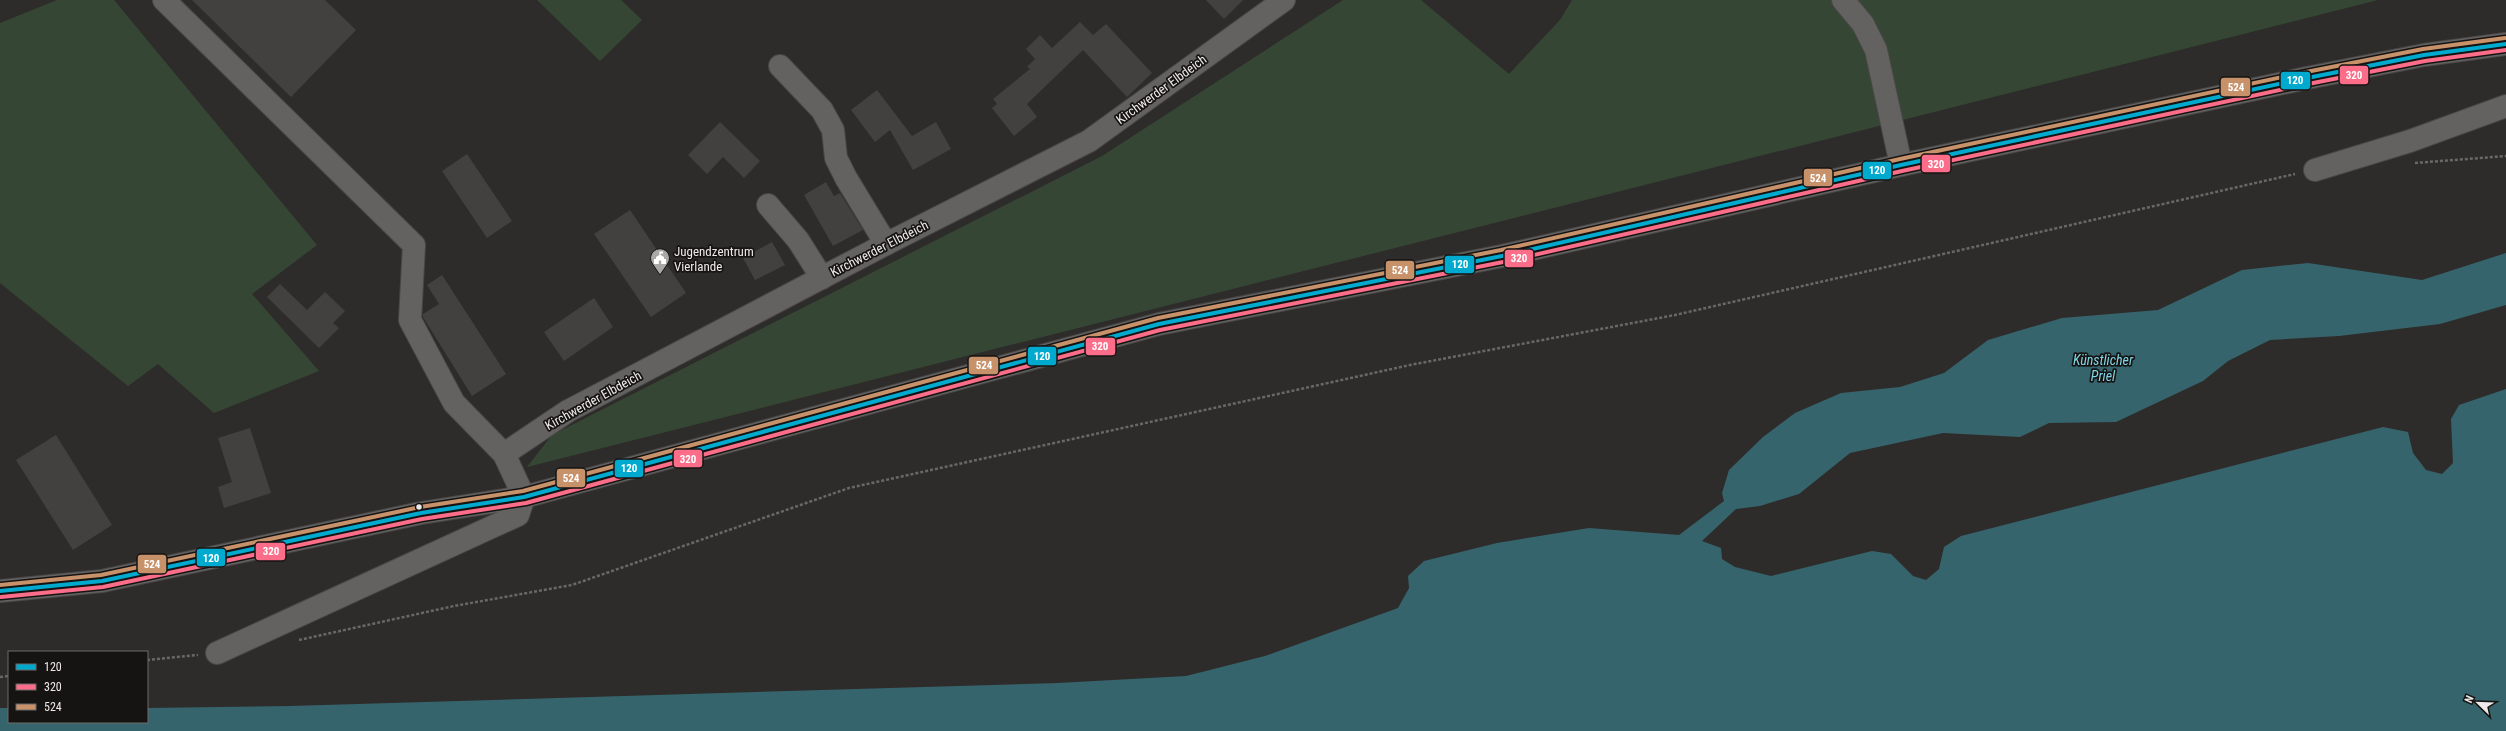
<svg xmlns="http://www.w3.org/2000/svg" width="2506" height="731" viewBox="0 0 2506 731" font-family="'Roboto Condensed',sans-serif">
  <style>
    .green { fill: #354734 }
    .water { fill: #36646c }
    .building { fill: #434140 }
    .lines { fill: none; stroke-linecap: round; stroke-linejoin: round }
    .minor-casing { stroke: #494847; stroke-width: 24 }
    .path { stroke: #6a6867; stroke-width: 2.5; stroke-dasharray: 3 2; stroke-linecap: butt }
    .minor { stroke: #646261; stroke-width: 22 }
    .bus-1-casing { stroke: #161413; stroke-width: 7 }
    .bus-2-casing { stroke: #161413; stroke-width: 7 }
    .bus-3-casing { stroke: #161413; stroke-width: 7 }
    .bus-1 { stroke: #00a9ce; stroke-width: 4 }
    .bus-2 { stroke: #fb6d88; stroke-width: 4 }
    .bus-3 { stroke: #c7916a; stroke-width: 4 }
    .bus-dot { fill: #edeae9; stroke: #161413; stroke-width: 1.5 }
    .labels { text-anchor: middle; stroke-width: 3.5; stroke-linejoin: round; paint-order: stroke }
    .street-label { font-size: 13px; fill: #edeae9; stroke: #161413 }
    .poi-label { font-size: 13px; fill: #edeae9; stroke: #161413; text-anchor: start }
    .water-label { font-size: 14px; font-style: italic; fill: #80d5e6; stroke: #161413 }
    .line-badge { stroke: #161413; stroke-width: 1.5 }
    .badge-label { font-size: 11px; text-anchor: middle; font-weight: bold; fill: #fff }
  </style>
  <rect width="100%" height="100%" fill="#2e2c2a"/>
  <g class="green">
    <path d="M57 0H114L317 245 252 294 319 371 214 413 158 364 128 386 0 283V23Z"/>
    <path d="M537 0H621L642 20 600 61Z"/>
    <path d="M1343 0H1421L1509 74 1560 20 1572 0H2378L527 467 552 435 1102 156Z"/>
  </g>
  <path class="water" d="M2506 253V305L2440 324 2339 336 2270 340 2228 361 2203 381 2116 422 2049 423 2020 437 1943 433 1850 453 1799 494 1760 506 1736 509 1702 541 1721 548 1722 559 1735 567 1771 576 1872 551 1891 554 1913 576 1926 580 1939 569 1944 547 1961 536 2383 427 2408 432 2413 453 2426 470 2442 474 2453 463 2451 419 2459 405 2506 389V731H0V708H9V722H147V708L290 706 1058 683 1186 676 1265 656 1398 608 1409 588 1408 576 1424 561 1497 543 1589 528 1679 535 1724 501 1722 493 1729 470 1763 437 1795 413 1841 393 1900 387 1944 373 1988 340 2062 318 2158 310 2242 270 2308 263 2422 280Z"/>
  <g class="building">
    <path d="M192 0H325L356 30 291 97Z"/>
    <path d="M1206 0H1243L1224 19Z"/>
    <path d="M1080 22 1093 35 1106 24 1152 73 1127 97 1083 50 1027 104 1037 117 1014 136 992 108 997 104 993 99 1030 69 1027 67 1035 59 1026 49 1040 35 1052 48Z"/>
    <path d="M877 90 912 136 936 122 951 149 913 170 890 130 875 142 851 110Z"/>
    <path d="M720 122 760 161 744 178 723 157 707 174 688 155Z"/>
    <path d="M467 154 512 221 487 238 442 171Z"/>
    <path d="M826 182 834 196 840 193 863 230 833 246 804 195Z"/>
    <path d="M630 210 686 293 651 317 594 234Z"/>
    <path d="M772 242 785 265 755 280 743 258Z"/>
    <path d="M442 275 506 374 472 396 423 317V314L439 304 427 285Z"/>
    <path d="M280 284 307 310 325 292 345 311 333 323 339 328 319 348 267 297Z"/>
    <path d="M594 298 613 327 564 361 544 332Z"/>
    <path d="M250 428 271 493 224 508 218 487 232 482 218 438Z"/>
    <path d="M56 435 112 525 73 550 16 460Z"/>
  </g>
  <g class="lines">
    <defs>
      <g id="minor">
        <path d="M164 0 414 245 410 320 454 403 504 454"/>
        <path d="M1843 0 1863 24 1876 50 1901 165"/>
        <path d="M780 66 822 110 833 130 836 158 846 178 886 244"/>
        <path d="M2315 170 2410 141 2506 106"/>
        <path d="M768 205 798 240 822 278"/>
        <path d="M0 591 102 581 421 513 524 497 1159 324 1502 256 1901 165 2302 79 2424 55 2506 44"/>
        <path d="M217 653 518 515 524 497 504 454 568 411 886 244 1089 141 1284 0"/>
      </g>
    </defs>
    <use href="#minor" class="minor-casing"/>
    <g class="path">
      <path d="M2415 163 2506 156"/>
      <path d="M299 640 454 606 572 585 849 488 1410 365 1675 315 2295 174"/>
      <path d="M147 660 198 655"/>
      <path d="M0 677 9 676"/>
    </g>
    <use href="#minor" class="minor"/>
    <defs>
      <path id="bus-1" d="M0 591 102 581 421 513 524 497 1159 324 1502 256 1901 165 2302 79 2424 55 2506 44"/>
      <path id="bus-2" d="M1 597 103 587 422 519 526 503 1160 330 1503 262 1902 171 2303 85 2425 61 2506 50"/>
      <path id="bus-3" d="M0 585 101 575 420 507 523 491 1158 318 1501 250 1900 159 2301 73 2423 49 2505 38"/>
    </defs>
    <use href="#bus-1" class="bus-1-casing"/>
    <use href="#bus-2" class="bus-2-casing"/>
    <use href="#bus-3" class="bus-3-casing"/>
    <use href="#bus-1" class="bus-1"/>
    <use href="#bus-2" class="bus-2"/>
    <use href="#bus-3" class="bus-3"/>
  </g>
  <defs>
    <symbol id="civic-pin" viewBox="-11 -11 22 30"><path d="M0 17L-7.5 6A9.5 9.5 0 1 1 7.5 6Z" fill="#aaa8a6" stroke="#161413"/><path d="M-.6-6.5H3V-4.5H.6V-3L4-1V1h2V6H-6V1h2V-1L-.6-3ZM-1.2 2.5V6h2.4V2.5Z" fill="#fff"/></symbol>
  </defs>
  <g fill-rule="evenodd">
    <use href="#civic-pin" x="649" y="247" width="22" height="30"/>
  </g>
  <circle class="bus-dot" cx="419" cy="507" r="3.5"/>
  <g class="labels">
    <g class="street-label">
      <text transform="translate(1161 89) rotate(-36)" y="5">Kirchwerder Elbdeich</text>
      <text transform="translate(879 248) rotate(-27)" y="5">Kirchwerder Elbdeich</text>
      <text transform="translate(593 400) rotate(-29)" y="5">Kirchwerder Elbdeich</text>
    </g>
    <g class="poi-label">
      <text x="674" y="256">Jugendzentrum<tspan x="674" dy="15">Vierlande</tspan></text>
    </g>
    <g class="water-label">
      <text x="2103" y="365">Künstlicher<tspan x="2103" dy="16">Priel</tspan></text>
    </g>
  </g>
  <g class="line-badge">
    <rect x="2339" y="65" width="30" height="20" rx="4" fill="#fb6d88"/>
    <rect x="2280" y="71" width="31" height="19" rx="4" fill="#00a9ce"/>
    <rect x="2220" y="77" width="31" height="20" rx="4" fill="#c7916a"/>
    <rect x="1921" y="154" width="30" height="19" rx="4" fill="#fb6d88"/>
    <rect x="1862" y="161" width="30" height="19" rx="4" fill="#00a9ce"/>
    <rect x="1803" y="168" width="30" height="19" rx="4" fill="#c7916a"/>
    <rect x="1504" y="249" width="30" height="19" rx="4" fill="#fb6d88"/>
    <rect x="1444" y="255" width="31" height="19" rx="4" fill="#00a9ce"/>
    <rect x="1385" y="260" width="30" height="20" rx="4" fill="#c7916a"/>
    <rect x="1085" y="337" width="31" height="19" rx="4" fill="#fb6d88"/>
    <rect x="1027" y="346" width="30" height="20" rx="4" fill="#00a9ce"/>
    <rect x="968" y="356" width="31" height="19" rx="4" fill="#c7916a"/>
    <rect x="673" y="449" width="30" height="19" rx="4" fill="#fb6d88"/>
    <rect x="614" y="459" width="30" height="19" rx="4" fill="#00a9ce"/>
    <rect x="556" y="468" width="30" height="20" rx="4" fill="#c7916a"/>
    <rect x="255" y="542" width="31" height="19" rx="4" fill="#fb6d88"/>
    <rect x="196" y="548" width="30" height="19" rx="4" fill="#00a9ce"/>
    <rect x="137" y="554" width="30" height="20" rx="4" fill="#c7916a"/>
  </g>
  <g class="badge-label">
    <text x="2354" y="79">320</text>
    <text x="2295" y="84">120</text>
    <text x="2236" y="91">524</text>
    <text x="1936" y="168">320</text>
    <text x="1877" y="174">120</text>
    <text x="1818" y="182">524</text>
    <text x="1519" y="262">320</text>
    <text x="1460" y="268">120</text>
    <text x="1400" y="274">524</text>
    <text x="1100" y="350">320</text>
    <text x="1042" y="360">120</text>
    <text x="984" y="369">524</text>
    <text x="688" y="463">320</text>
    <text x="629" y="472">120</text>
    <text x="571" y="482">524</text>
    <text x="271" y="555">320</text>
    <text x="211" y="562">120</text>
    <text x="152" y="568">524</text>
  </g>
  <rect x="8" y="651" width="140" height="72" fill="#161413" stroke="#6c6a69"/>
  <rect x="16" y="664" width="20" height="6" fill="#00a9ce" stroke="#6c6a69"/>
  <text x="44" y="671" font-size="12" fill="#edeae9">120</text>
  <rect x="16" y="684" width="20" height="6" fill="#fb6d88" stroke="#6c6a69"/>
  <text x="44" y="691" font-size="12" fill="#edeae9">320</text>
  <rect x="16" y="704" width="20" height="6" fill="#c7916a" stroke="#6c6a69"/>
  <text x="44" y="711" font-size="12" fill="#edeae9">524</text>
  <g transform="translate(2478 703) rotate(293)" stroke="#161413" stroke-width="3" paint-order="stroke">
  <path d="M0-3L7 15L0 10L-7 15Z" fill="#edeae9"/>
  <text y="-6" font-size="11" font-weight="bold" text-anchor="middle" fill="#edeae9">N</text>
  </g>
</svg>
